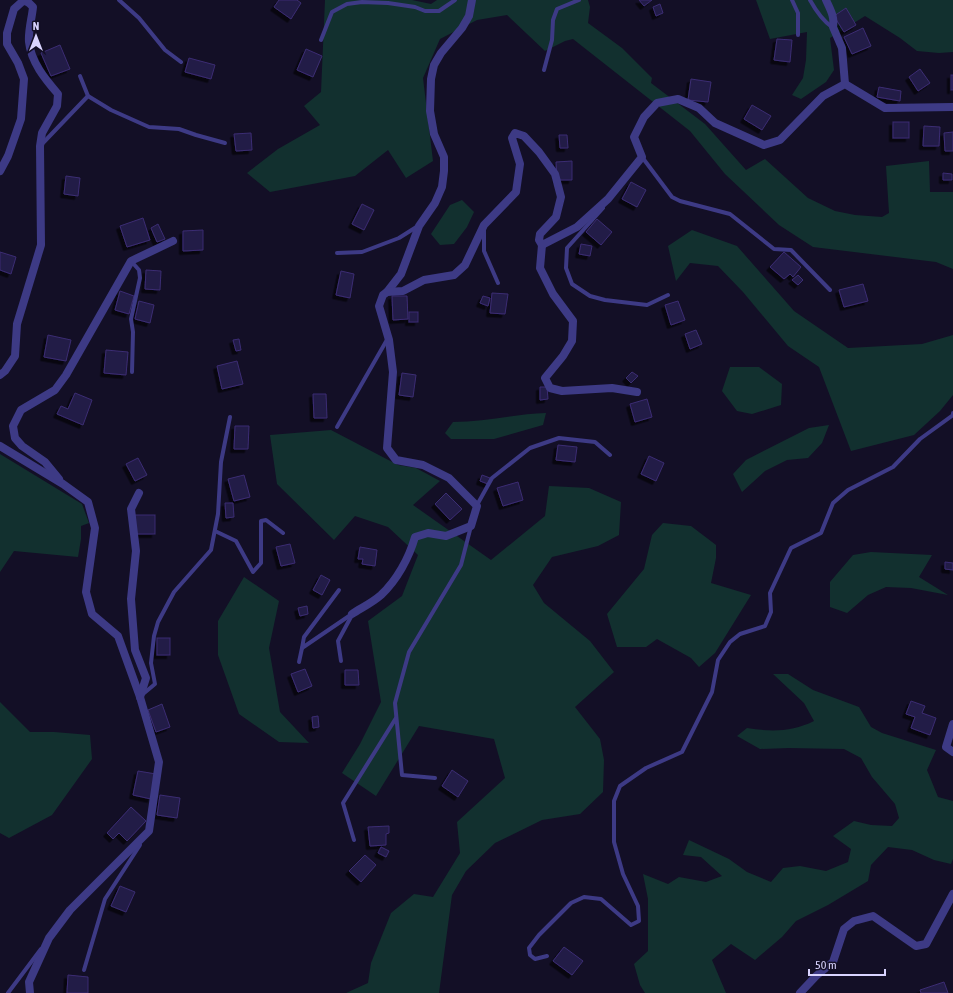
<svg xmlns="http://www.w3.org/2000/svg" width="953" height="993" viewBox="0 0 953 993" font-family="'Asap Condensed',sans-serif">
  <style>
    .green { fill: #12302f }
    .building { fill: #241b47; stroke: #3b2d73; filter: url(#shadow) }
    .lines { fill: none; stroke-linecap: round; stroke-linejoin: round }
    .service { stroke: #3d3a85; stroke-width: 4 }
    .minor { stroke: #3d3a85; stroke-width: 8 }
  </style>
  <defs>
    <filter id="shadow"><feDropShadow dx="-3.5" dy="3.5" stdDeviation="0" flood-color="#0009"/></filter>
  </defs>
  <rect width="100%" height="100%" fill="#130f26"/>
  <g class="green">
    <path d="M325 0H412L431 4 437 0H588L590 7 588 23 622 48 652 78 651 83 705 124 746 170 765 159 808 198 835 211 855 215 882 217 889 213 886 166 929 161 930 192H953V269L936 262 813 247 779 225 725 174 690 131 573 39 565 41 545 51 507 15 477 20 440 39 423 78 433 161 406 178 388 150 355 176 270 192 247 173 278 149 320 125 304 106 321 92Z"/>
    <path d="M756 0H953V52L939 53 917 51 900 38 865 16 830 38 834 70 826 82 801 99 792 95 803 78 806 60 807 32 770 39Z"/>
    <path d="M462 200 474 212 467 227 454 244 440 245 431 234 450 205Z"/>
    <path d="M692 230 737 246 794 311 848 348 922 344 953 335V395L940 411 914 435 851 451 819 367 788 346 743 292 718 266 690 263 676 281 668 246Z"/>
    <path d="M730 367H759L782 384 781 405 752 414 737 411 722 391Z"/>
    <path d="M546 413 543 425 494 439H451L445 433 453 422C484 422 515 414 546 413Z"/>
    <path d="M829 425 822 443 808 458 787 460 765 471 742 492 733 474 746 460 809 428Z"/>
    <path d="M331 430 398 465 416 468 440 481 413 505 491 560 545 516 549 486 589 488 621 502 619 535 598 546 552 557 533 585 544 603 590 641 614 672 575 707 600 739 604 760 603 792 580 814 542 820 495 843 466 871 452 895 439 993H346L368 983 371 963 391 913 414 894 433 897 460 853 457 822 505 778 494 739 419 726 376 796 342 773 360 744 381 702 368 621 402 596 418 555 388 527 355 516 334 540 277 484 270 435Z"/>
    <path d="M0 454 82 504 89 523 81 526V539L78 557 14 551 0 572Z"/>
    <path d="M663 523 691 526 716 545V558L711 583 751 595 715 653 699 667 691 658 657 639 646 647H617L607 614 644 569 652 535Z"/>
    <path d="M871 552 932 555 919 577 948 595 911 588 886 587 868 595 847 613 830 607V582L853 555Z"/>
    <path d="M244 577 279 601 269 648 280 712 309 743 279 742 239 714 218 655V621Z"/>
    <path d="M773 674H788L813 690 859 707 871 727 882 733 936 750 927 770 938 797 953 801V859L951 864 934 860 912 850 888 847 871 865 868 881 828 905 796 921 782 937 755 960 731 944 712 960 726 993H645L640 985 634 964 648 951V899L643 874 668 884 679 877 706 882 722 876 701 857 683 855 689 840 729 859 747 872 771 882 783 868 800 866 826 871 848 862 851 849 833 836 854 821 871 825 892 826 899 818 895 804 872 777 861 758 844 749 789 748 760 749 737 736 747 728C771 732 792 732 814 721L804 703Z"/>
    <path d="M0 702 30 732H54L90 735 92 759 52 815 9 838 0 833Z"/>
  </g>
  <g class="building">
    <path d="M279 0H297L301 3 291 19 274 7Z"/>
    <path d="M639 0H652L644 6Z"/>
    <path d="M660 4 663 13 656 16 653 7Z"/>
    <path d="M846 8 856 25 844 32 834 16Z"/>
    <path d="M863 28 871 46 852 54 844 37Z"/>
    <path d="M777 39 792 40 790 62 774 60Z"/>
    <path d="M60 45 70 69 51 76 41 53Z"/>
    <path d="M306 49 322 56 313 77 297 70Z"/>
    <path d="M189 58 215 65 211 79 185 72Z"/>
    <path d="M920 69 930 83 918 91 909 77Z"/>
    <rect x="951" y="75" width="2" height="15"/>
    <path d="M691 79 711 82 708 102 688 100Z"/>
    <path d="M879 87 901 91 900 101 877 97Z"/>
    <path d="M752 105 771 116 762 130 744 119Z"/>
    <rect x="893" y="122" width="16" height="16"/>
    <path d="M924 126 940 127 939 146H923Z"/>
    <path d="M953 132V151H945L944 133Z"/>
    <path d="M251 133 252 150 236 151 234 134Z"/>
    <path d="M559 135H567L568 148H560Z"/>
    <path d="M572 161V180H557L556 162Z"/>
    <path d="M943 173 952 174V180H943Z"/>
    <path d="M66 176 80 178 78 196 64 194Z"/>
    <path d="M631 182 646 190 637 207 622 199Z"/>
    <path d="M362 204 374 210 364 230 352 224Z"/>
    <path d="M143 218 150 240 127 247 120 226Z"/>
    <path d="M597 219 612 232 601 245 586 232Z"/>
    <path d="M158 224 165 239 157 242 151 228Z"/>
    <path d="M203 230V250L183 251V231Z"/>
    <path d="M581 244 592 246 590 256 579 254Z"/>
    <path d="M0 252 16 257 11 274 0 270Z"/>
    <path d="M784 252 801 267 793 277 790 274 784 279 770 267Z"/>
    <path d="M146 270 161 271 160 290 145 289Z"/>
    <path d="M341 271 354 274 350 298 336 295Z"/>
    <path d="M798 275 803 280 798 285 792 280Z"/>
    <path d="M863 284 868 301 844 307 839 290Z"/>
    <path d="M120 291 134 296 129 314 115 310Z"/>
    <path d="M492 293 508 294 505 314 490 313Z"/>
    <path d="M392 296H407L408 319 393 320Z"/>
    <path d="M483 296 490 298 488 306 480 303Z"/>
    <path d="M139 301 154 305 150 323 135 319Z"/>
    <path d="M678 301 685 320 671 325 665 305Z"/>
    <rect x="409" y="312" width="9" height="10"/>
    <path d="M696 330 702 344 690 349 685 334Z"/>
    <path d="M48 335 71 340 66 361 44 357Z"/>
    <path d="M239 339 241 350 236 351 233 340Z"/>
    <path d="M106 350 128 352 126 375 104 373Z"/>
    <path d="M237 361 243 384 222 389 217 366Z"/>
    <path d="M632 372 638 376 631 383 626 378Z"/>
    <path d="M402 373 416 375 413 397 399 395Z"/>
    <path d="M540 387H547L548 399 540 400Z"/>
    <path d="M75 393 92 400 83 425 57 414 61 406 68 409Z"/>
    <path d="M313 394H326L327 418H314Z"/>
    <path d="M647 399 652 417 635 422 630 404Z"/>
    <path d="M235 426H249L248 449H234Z"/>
    <path d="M558 445 577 447 575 462 556 460Z"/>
    <path d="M649 456 664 463 656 481 641 474Z"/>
    <path d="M138 458 147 475 135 481 126 464Z"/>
    <path d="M244 475 250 497 234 501 228 479Z"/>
    <path d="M482 475 490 478 488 484 480 481Z"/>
    <path d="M518 482 523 500 503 506 497 488Z"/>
    <path d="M446 493 462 509 450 520 435 504Z"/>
    <path d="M225 503H233L234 517 226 518Z"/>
    <rect x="135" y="515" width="20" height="19"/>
    <path d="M290 544 295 563 281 566 276 547Z"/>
    <path d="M360 547 377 550 375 566 362 564 363 559H358Z"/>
    <path d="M945 562 953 563V570L945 569Z"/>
    <path d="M321 575 330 580 322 595 313 590Z"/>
    <path d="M307 606 308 614 300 616 298 608Z"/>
    <rect x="157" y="638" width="13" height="17"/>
    <path d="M305 669 312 686 298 692 291 674Z"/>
    <path d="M345 670H358L359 685H345Z"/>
    <path d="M911 701 925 706 922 713 936 718 930 735 911 728 915 717 906 714Z"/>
    <path d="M162 704 170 727 156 732 148 710Z"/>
    <path d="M318 716 319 727 313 728 312 717Z"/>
    <path d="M452 770 468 781 458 797 442 786Z"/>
    <path d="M138 771 156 774 151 799 133 795Z"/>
    <path d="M160 795 180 798 177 818 157 815Z"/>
    <path d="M131 807 146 821 127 841 119 833 113 839 107 833Z"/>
    <path d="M389 826V833L386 834V845L370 846 368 827Z"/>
    <path d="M381 847 389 851 386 857 378 853Z"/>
    <path d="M365 855 376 865 361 882 349 871Z"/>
    <path d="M120 886 135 892 126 912 111 906Z"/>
    <path d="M564 947 583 961 572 975 553 961Z"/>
    <path d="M68 975 88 977V993H67Z"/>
    <path d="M944 982 948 993H921L920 990Z"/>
  </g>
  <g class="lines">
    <g class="service">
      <path d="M119 0 139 18 165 50 181 62"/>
      <path d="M792 0 798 13V35"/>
      <path d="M810 0C816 11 822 20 832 27"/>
      <path d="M321 40 332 12 347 4 362 2 388 3 415 7 425 11H439L455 0"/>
      <path d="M544 70 552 40 553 20 557 9 579 0"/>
      <path d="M80 76 88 96 111 110 149 127 179 129 196 135 225 143"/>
      <path d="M42 144 88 96"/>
      <path d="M642 157 672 197 680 201 730 214 774 249 791 250 830 290"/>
      <path d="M603 208 567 248 566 268 572 284 590 296 605 300 647 305 668 295"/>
      <path d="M484 229V251L498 283"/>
      <path d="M337 253 362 252 399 238 418 226"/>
      <path d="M131 261 139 270 140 278 131 319 133 332 132 372"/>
      <path d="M337 427 388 338"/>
      <path d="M477 505 492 478 530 448 559 438 595 442 610 455"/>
      <path d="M215 531 236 541 253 572 261 563V521L266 520 283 533"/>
      <path d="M339 590 304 637 302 648 352 614"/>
      <path d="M341 661 338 641 352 615"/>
      <path d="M299 662 302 648"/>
      <path d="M143 694 155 684 151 663 154 636 158 622 174 592 211 550 218 514 221 462 230 417"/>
      <path d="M435 778 402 775 395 703 409 652 461 565 471 526"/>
      <path d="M354 840 343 803 396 718"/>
      <path d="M547 956 535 959 530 955 529 948 539 935 571 903 584 897 601 899 631 925 639 921 638 906 623 874 614 842V801L620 786 646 768 682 752 712 692 718 660 730 642 740 634 765 626 771 612 770 593 791 548 821 533 833 503 848 490 893 467 920 439 953 415V413"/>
      <path d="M84 970 105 899 140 845"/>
      <path d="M8 993 41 949"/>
    </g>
    <g class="minor">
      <path d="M826 0C830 9 835 17 833 27L842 48 845 84"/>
      <path d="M0 171 8 156 21 119 24 79 18 63 7 44V33L14 9 24 0 29 3 33 7C32 18 28 31 29 42 31 62 45 79 58 94L57 106 42 133 40 146 41 245 17 324 15 356 5 371 0 375"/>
      <path d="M542 245 540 268 553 294 573 321 572 341 563 356 545 378 550 388 562 391 612 388 637 392"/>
      <path d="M387 292 401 274 419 226 435 203 442 187 444 171V157L434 134 430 111 431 79 434 65 441 53 462 28 469 16 472 0"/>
      <path d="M0 446 63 484 88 502 95 528 86 592 92 614 118 636 140 697 159 762 149 831 70 910 49 938 29 982 30 993"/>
      <path d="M59 479 45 462 22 446 15 438 13 426 21 410 55 390 66 375 131 261 173 241"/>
      <path d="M139 493 131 509 136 551 131 599 135 650 146 678 140 697"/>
      <path d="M352 614C361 608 372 603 381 595 397 580 409 558 415 537L428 533 446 536 471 526 477 506 449 478 423 465 396 460 387 448 393 372 389 340 379 306 383 295 387 292 403 291 424 280 454 275 465 265 484 225 516 192 520 164 512 138 515 133 524 136 539 152 555 174 561 197 556 217 540 234 539 240 542 245 577 227 608 199 642 157 634 137 644 117 657 103 678 99 699 108 715 123 764 145 780 140 823 96 845 84 885 108 953 107"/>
      <path d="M953 724 946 747 953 752"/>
      <path d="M800 993 816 976 833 962 844 929 854 921 873 916 916 946 926 944 953 894"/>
    </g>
  </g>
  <g transform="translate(36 36)" stroke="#130f26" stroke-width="3" paint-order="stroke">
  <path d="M0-3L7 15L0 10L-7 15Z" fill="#d9d4ff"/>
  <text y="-6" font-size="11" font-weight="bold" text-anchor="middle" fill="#d9d4ff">N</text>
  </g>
  <path d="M809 969v6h76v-6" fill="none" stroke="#d9d4ff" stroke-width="2"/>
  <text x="815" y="969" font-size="12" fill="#d9d4ff" stroke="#130f26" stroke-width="3" paint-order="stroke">50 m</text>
</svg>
